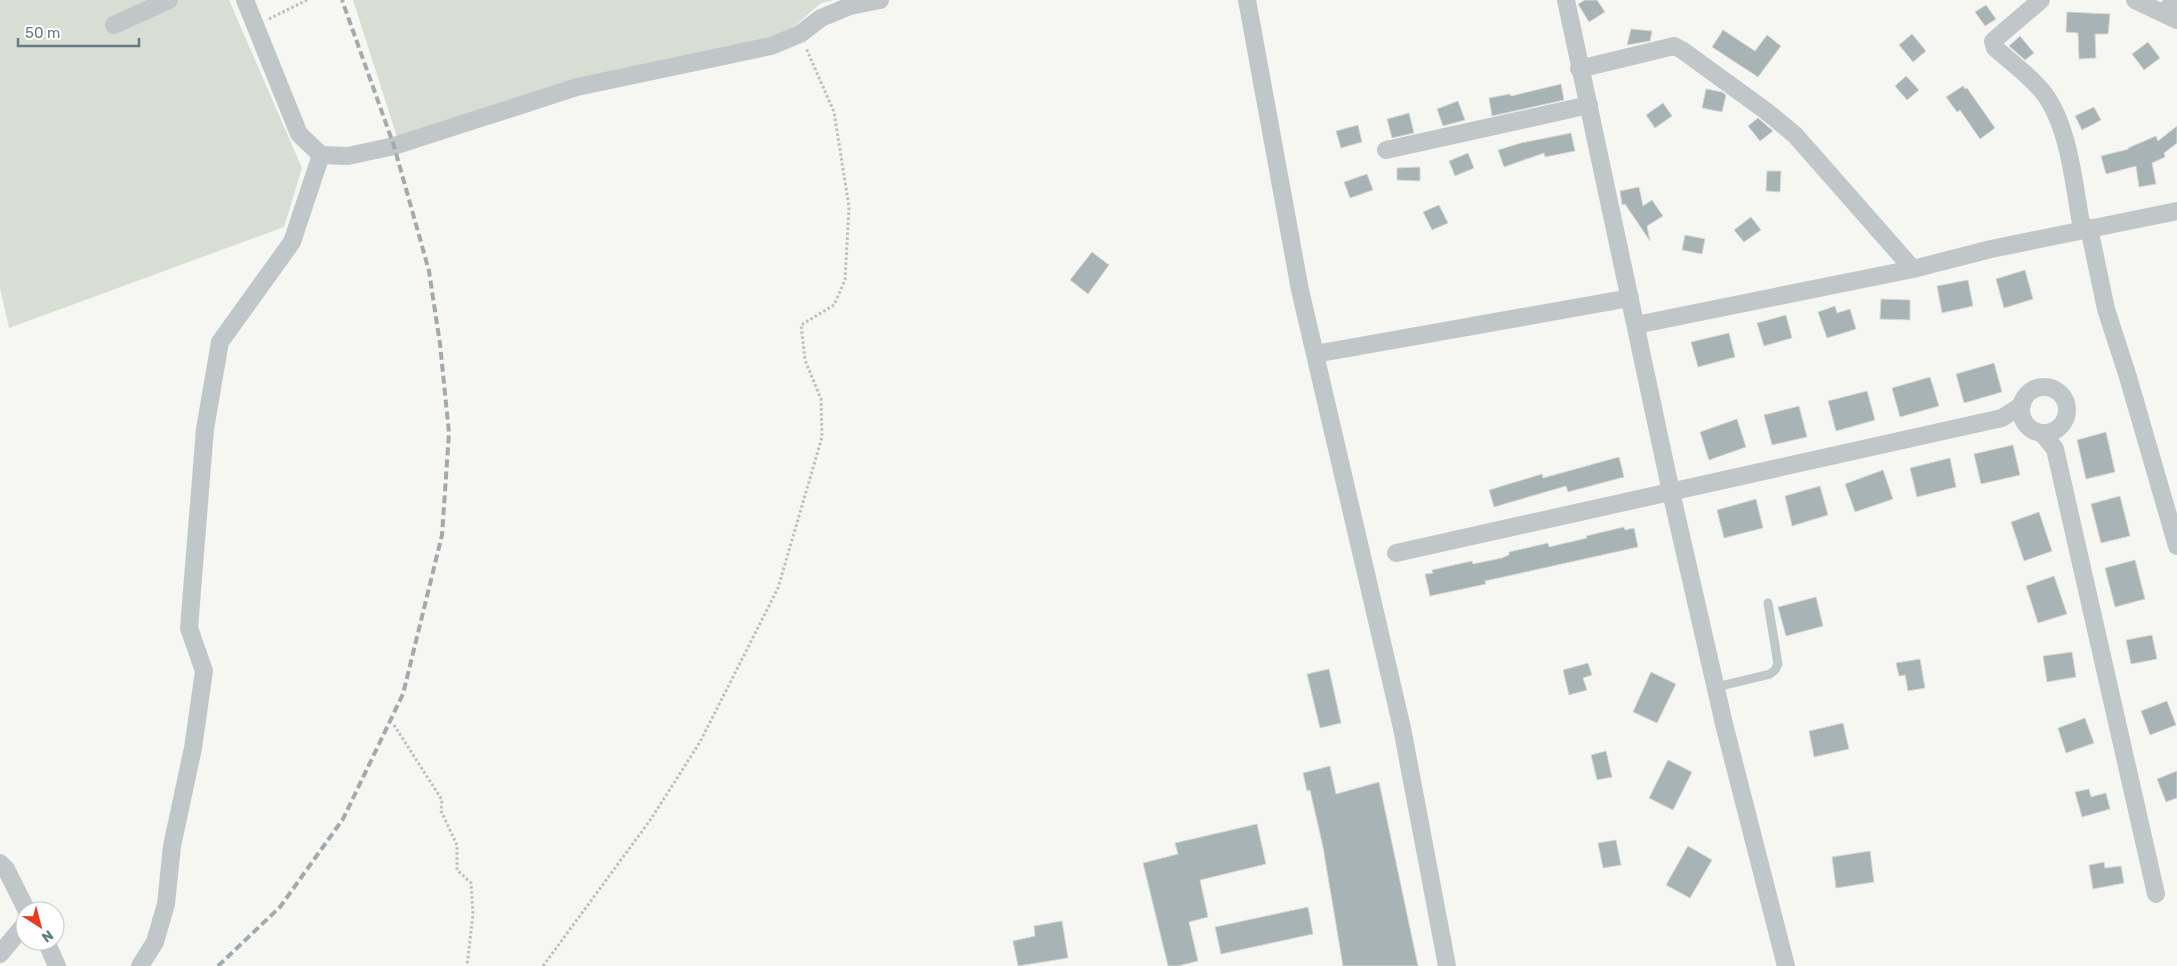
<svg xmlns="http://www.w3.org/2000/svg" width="2177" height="966" font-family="Rubik,sans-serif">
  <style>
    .green { fill: #d8ded4 }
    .building { fill: #a8b3b6; stroke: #d8d8d5 }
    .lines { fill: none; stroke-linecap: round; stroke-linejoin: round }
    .path { stroke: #bbbfc1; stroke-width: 3; stroke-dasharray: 2.5 2.5; stroke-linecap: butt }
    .lane { stroke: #c1c7c9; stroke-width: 9 }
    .street { stroke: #c1c7c9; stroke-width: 18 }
    .rail { stroke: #a2aaaf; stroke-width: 4; stroke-dasharray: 8 4; stroke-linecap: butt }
  </style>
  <rect width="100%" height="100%" fill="#f6f6f3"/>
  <!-- green -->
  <g class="green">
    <polygon points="0,0 229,0 302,168 284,227 9,328 0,288"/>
    <polygon points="353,0 834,0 821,3 782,37 397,137"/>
  </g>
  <!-- building -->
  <g class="building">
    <polygon points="1585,0 1597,0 1605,12 1589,22 1578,4"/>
    <polygon points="1986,5 1996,19 1985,26 1975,12"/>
    <polygon points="2067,12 2110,14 2108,34 2095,34 2096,58 2079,59 2078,33 2066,32"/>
    <polygon points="1631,29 1652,31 1650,41 1627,45"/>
    <polygon points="1723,30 1755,51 1767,35 1781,46 1758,77 1712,47"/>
    <polygon points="1912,34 1926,51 1913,62 1899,45"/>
    <polygon points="2020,36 2034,53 2025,60 2009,46"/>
    <polygon points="2148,42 2160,58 2144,70 2132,54"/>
    <polygon points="1906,76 1919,90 1907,100 1895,86"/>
    <polygon points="1561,84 1564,100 1492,116 1489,98 1510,94 1511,96"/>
    <polygon points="1963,86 1965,89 1967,88 1995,128 1980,139 1960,110 1957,112 1946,97"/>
    <polygon points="1706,89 1722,92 1726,95 1722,112 1702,108"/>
    <polygon points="1458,101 1465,120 1443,126 1437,109"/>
    <polygon points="1663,103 1672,116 1655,128 1646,115"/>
    <polygon points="2094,107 2101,120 2082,130 2075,116"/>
    <polygon points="1409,113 1414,133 1392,138 1387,119"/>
    <polygon points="1758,118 1773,131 1760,141 1748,126"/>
    <polygon points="1358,125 1362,142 1341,148 1336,131"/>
    <polygon points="2177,126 2177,143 2164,153 2165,157 2152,163 2156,184 2139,187 2136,166 2106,174 2101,156 2129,149 2128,148 2156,136 2158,141"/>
    <polygon points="1571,133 1575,151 1545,157 1544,153 1504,167 1498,150 1521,143"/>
    <polygon points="1468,153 1474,168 1455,176 1449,161"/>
    <polygon points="1420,167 1420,181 1397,180 1397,168"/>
    <polygon points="1767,171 1781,171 1780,192 1766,191"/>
    <polygon points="1367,174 1373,190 1350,198 1344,182"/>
    <polygon points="1639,187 1643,206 1652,200 1663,216 1647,226 1650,241 1625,204 1622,205 1620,191"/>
    <polygon points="1439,205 1448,223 1432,230 1423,212"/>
    <polygon points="1751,217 1761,230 1744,242 1734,230"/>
    <polygon points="1685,235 1705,239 1702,254 1682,250"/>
    <polygon points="1092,252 1109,265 1088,294 1070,280"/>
    <polygon points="2025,270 2033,299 2004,308 1996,279"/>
    <polygon points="1968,280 1973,306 1942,313 1937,286"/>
    <polygon points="1881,299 1910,300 1910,320 1880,319"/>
    <polygon points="1835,306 1837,313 1850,309 1856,329 1827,338 1818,312"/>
    <polygon points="1786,315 1792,338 1764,346 1757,323"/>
    <polygon points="1729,333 1735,357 1698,367 1691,342"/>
    <polygon points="1994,363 2002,392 1964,403 1956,374"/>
    <polygon points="1930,377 1939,406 1900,417 1892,388"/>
    <polygon points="1867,391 1875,420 1836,431 1828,401"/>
    <polygon points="1799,406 1807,437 1772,445 1764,415"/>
    <polygon points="1737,419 1746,447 1709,460 1700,432"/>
    <polygon points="2106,432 2115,472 2086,479 2077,440"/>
    <polygon points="2013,445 2020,475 1981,484 1974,454"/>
    <polygon points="1619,457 1624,477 1568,492 1566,486 1494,507 1489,490 1542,474 1543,478"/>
    <polygon points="1950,458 1956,487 1917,497 1910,468"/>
    <polygon points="1883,470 1893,499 1855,512 1845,484"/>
    <polygon points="1820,486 1828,515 1792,526 1785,496"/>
    <polygon points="2120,496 2130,536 2101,543 2091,504"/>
    <polygon points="1756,499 1763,528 1724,538 1717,510"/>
    <polygon points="2039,512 2052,551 2024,561 2011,522"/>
    <polygon points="1624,527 1625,530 1634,528 1638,547 1485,581 1486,584 1430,596 1425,574 1433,573 1432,570 1472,561 1473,564 1502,558 1509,555 1509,552 1548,543 1549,547 1587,538 1586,536"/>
    <polygon points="2135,560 2145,599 2115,607 2105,568"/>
    <polygon points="2054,576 2067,614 2038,623 2026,586"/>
    <polygon points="1816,597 1823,626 1786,636 1778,607"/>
    <polygon points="2152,635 2157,659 2131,664 2126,640"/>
    <polygon points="2072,652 2076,677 2047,682 2043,656"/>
    <polygon points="1920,659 1925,688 1908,691 1905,675 1899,676 1896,663"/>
    <polygon points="1588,663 1592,675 1583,678 1587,690 1569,695 1563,670"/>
    <polygon points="1329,669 1341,723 1320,728 1307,674"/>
    <polygon points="1651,672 1676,684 1657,723 1633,712"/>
    <polygon points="2167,701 2176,725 2150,735 2141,711"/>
    <polygon points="2085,718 2094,743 2066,753 2058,728"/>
    <polygon points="1843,723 1849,749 1814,757 1809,731"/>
    <polygon points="1606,751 1612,777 1597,780 1591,755"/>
    <polygon points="1668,760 1692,772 1673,810 1649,798"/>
    <polygon points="1330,766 1336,794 1379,782 1418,966 1343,966 1323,847 1310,790 1307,791 1303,773"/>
    <polygon points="2177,771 2177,798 2166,802 2157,779"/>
    <polygon points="2089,789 2091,797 2106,793 2110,809 2082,817 2075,792"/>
    <polygon points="1257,824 1266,864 1200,880 1208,917 1189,922 1198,961 1178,966 1168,966 1143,863 1178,854 1175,843"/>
    <polygon points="1616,840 1621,865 1603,868 1598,843"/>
    <polygon points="1688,846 1712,860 1690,898 1666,885"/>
    <polygon points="1870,851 1874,882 1836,888 1832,857"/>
    <polygon points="2104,862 2105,868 2121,866 2124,883 2093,889 2089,865"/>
    <polygon points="1308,907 1313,934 1221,954 1215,927"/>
    <polygon points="1062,921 1068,958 1018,966 1013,941 1035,936 1034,926"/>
  </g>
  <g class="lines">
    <!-- path -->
    <g class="path">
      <polyline points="269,19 307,0"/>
      <polyline points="394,725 442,800 441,811 457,845 457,870 471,883 473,914 467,966"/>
      <polyline points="543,966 651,819 700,742 778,588 822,437 821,399 805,360 801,325 834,305 845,280 849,207 834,112 806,48"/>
    </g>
    <!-- lane -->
    <polyline class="lane" points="1716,687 1770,674 1775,670 1778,664 1768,603"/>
    <!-- street -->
    <g class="street">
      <polyline points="245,0 299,134 321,155 348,156 394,146 577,87 771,46 800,34 821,18 850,6 880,0"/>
      <polyline points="1247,0 1300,290 1402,728 1447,966"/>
      <polyline points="1566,0 1671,492 1724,724 1786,966"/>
      <path d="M2041,0L1993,41L1995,48C2011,62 2029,75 2043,92C2070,127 2074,187 2082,229"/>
      <polyline points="2135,0 2177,20"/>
      <polyline points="2163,13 2176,0"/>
      <polyline points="114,25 169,0"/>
      <polyline points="1579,69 1674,46 1682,50 1766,111 1795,135 1913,269"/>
      <polyline points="1386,150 1589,105"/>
      <polyline points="2089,228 2106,309 2128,377 2177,546"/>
      <polyline points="1636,325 1913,269 1991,249 2177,211"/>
      <polyline points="1315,354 1630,298"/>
      <circle cx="2044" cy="410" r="23"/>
      <polyline points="2042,433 2055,449 2156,894"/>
      <polyline points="1396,553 2002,418 2022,405"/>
      <polyline points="0,863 6,869 27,911"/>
      <polyline points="46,941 57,966"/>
      <polyline points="0,954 25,924"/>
      <polyline points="140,966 155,942 166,904 172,846 193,748 204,671 189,628 205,429 220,342 292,242 321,155"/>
    </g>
    <!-- rail -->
    <polyline class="rail" points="218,966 280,907 343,819 403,694 442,535 449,433 440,344 429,271 394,146 342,0"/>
  </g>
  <!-- north arrow -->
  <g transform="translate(40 926) rotate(144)"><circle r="24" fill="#ffffff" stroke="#c1cace"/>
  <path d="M0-4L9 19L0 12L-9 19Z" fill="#ea3a20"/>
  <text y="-8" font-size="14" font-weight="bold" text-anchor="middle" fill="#647a85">N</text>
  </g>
  <!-- scale -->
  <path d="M18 38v8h121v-8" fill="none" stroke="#647a85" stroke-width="2.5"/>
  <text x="25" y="38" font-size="15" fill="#647a85" stroke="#ffffff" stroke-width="4" paint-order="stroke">50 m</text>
</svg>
